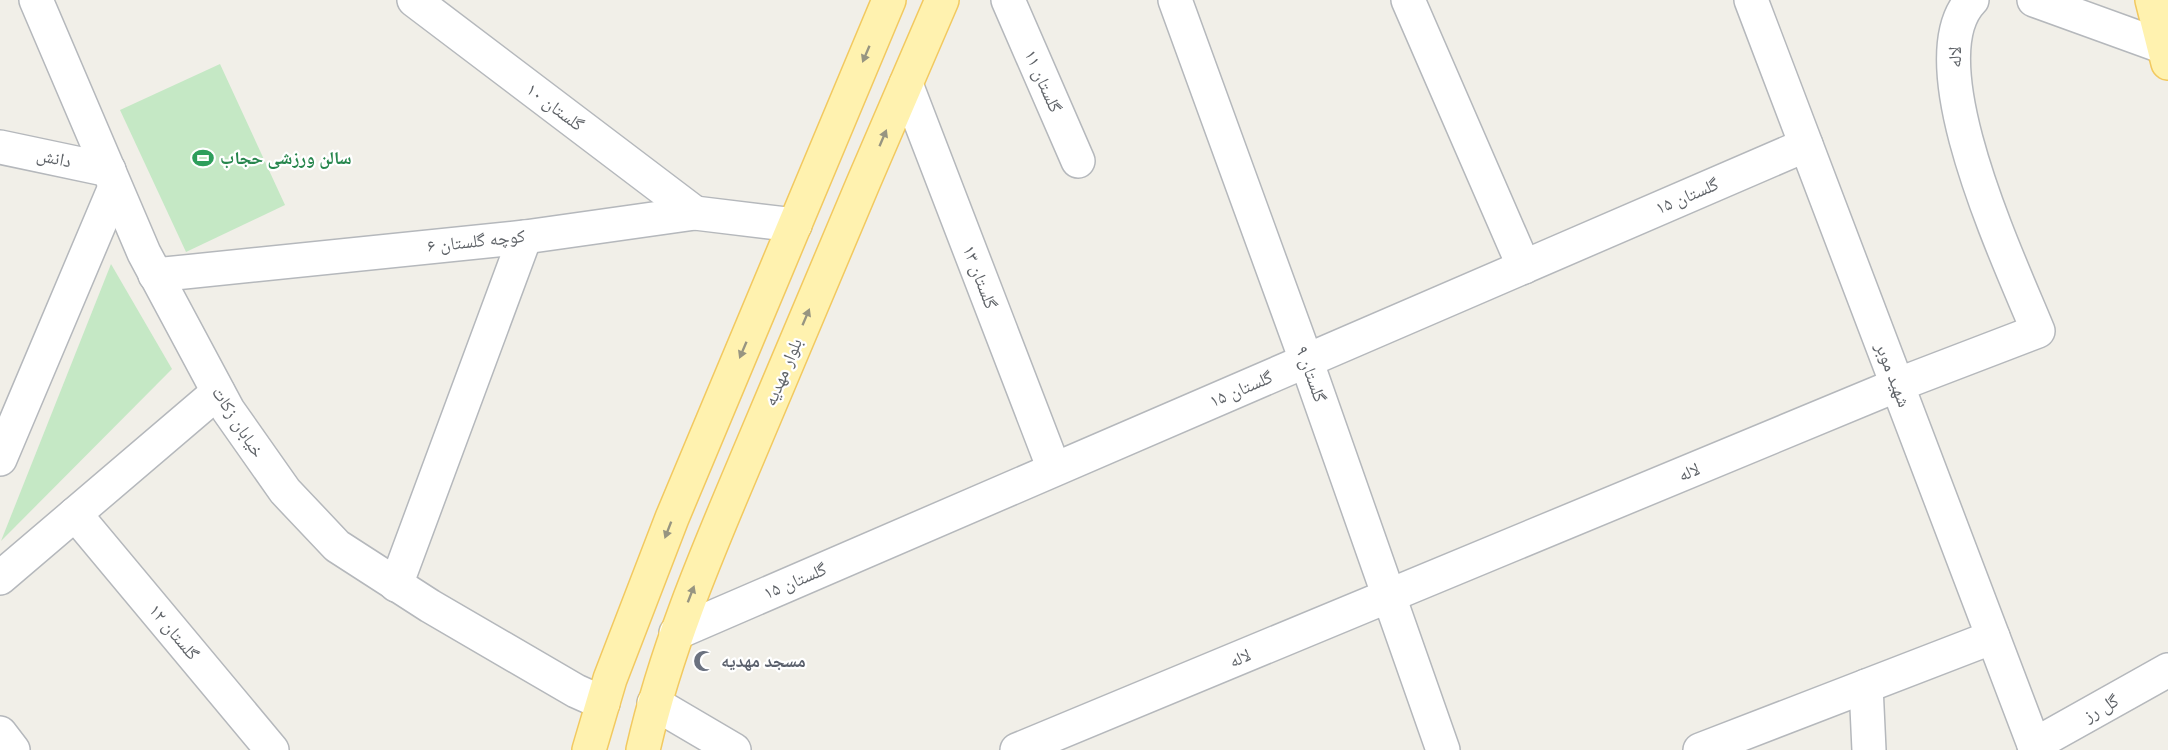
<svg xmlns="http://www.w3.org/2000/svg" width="2168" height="750" font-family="'DM Sans','Noto Naskh Arabic',sans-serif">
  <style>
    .green { fill: #c5e8c5 }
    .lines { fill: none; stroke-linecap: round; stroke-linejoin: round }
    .minor-casing { stroke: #b5b8bc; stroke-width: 36 }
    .major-casing { stroke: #f2c960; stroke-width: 36 }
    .minor { stroke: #fff; stroke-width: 33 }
    .major { stroke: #fff2af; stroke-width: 33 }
    .oneway { fill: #979581 }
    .labels { text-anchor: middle; stroke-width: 4.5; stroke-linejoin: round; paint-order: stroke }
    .street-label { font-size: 18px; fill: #5f6368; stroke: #fff }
    .leisure-label { font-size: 18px; font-weight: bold; fill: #27864d; stroke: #fff; text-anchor: start }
    .worship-label { font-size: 18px; font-weight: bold; fill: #5b616d; stroke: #fff; text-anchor: start }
  </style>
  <rect width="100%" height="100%" fill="#f1efe8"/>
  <!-- green -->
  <g class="green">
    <polygon points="220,64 285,205 186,252 120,110"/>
    <polygon points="111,264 172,369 1,541"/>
  </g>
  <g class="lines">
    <defs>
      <g id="minor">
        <polyline points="36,0 144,253 228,410 285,491 337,546 430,606 576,691 603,703"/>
        <polyline points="414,0 695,213"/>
        <polyline points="1008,0 1078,161"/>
        <polyline points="1175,0 1306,360 1443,750"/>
        <polyline points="1408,0 1524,267"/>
        <polyline points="1751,0 2036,750"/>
        <polyline points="2034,0 2164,47"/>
        <polyline points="906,84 1054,469"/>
        <polyline points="0,147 109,170"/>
        <polyline points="155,275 525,237 695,213 795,225"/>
        <polyline points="0,459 115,187"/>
        <polyline points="75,514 272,750"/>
        <polyline points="0,578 218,392"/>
        <polyline points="396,585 525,237"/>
        <polyline points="676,633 1806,145"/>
        <polyline points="1866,686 1869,750"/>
        <polyline points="654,703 734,750"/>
        <polyline points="0,733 13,750"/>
        <polyline points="2034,745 2168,670"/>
        <path d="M1017,750L1897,385L2038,331C2011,264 1913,60 1972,0"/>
        <polyline points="1700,750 1993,637"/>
      </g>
      <g id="major">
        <polyline points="2152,0 2168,63"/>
        <polyline points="589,750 610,679 672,518 889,0"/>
        <path d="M643,750C668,639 715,535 759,430C819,286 880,143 942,0"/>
      </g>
    </defs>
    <!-- minor casing -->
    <use href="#minor" class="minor-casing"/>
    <!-- major casing -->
    <use href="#major" class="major-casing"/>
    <!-- minor -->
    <use href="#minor" class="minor"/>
    <!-- major -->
    <use href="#major" class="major"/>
  </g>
  <!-- one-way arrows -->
  <defs><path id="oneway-solid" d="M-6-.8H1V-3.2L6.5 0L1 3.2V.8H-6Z" transform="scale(1.5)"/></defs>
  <g class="oneway">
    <use href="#oneway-solid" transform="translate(866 54) rotate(113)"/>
    <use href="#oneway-solid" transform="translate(883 138) rotate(-67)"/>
    <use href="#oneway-solid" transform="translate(806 317) rotate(-67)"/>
    <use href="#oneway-solid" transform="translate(743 350) rotate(113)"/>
    <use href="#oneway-solid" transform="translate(668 530) rotate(111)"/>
    <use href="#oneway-solid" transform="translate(691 594) rotate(-69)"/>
  </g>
  <!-- icons -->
  <defs>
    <symbol id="stadium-bare" viewBox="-9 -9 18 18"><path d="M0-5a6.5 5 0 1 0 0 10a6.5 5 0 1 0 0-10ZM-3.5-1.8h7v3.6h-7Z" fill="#2e9e5b" stroke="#fff" stroke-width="2.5" paint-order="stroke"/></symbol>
    <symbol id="mosque-bare" viewBox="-9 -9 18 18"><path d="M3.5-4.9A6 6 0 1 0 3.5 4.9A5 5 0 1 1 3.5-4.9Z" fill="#6b7280" stroke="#fff" stroke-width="2.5" paint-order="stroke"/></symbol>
  </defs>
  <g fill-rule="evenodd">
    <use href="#stadium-bare" x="188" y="143" width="30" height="30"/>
    <use href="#mosque-bare" x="689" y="646" width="30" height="30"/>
  </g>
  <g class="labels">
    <!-- street labels -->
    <g class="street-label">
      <text transform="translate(1955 57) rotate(-90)" y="6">لاله</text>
      <text transform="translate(1043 81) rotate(66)" y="6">گلستان ۱۱</text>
      <text transform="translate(555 107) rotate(37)" y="6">گلستان ۱۰</text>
      <text transform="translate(54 158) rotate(12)" y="6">دانش</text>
      <text transform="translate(1687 196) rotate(-23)" y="6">گلستان ۱۵</text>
      <text transform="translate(476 241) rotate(-6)" y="6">کوچه گلستان ۶</text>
      <text transform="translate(980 277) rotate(69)" y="6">گلستان ۱۳</text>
      <text transform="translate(783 372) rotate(-67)" y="6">بلوار مهدیه</text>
      <text transform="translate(1311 374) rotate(70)" y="6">گلستان ۹</text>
      <text transform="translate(1893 375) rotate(69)" y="6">شهید موبر</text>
      <text transform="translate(1241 389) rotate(-23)" y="6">گلستان ۱۵</text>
      <text transform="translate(238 422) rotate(57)" y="6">خیابان زکات</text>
      <text transform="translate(1689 472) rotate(-22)" y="6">لاله</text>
      <text transform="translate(795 581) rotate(-23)" y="6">گلستان ۱۵</text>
      <text transform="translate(174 632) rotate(50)" y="6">گلستان ۱۲</text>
      <text transform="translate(1240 658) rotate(-23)" y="6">لاله</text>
      <text transform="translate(2101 708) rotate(-29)" y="6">گل رز</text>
    </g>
    <!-- leisure labels -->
    <g class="leisure-label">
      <text x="220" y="164">سالن ورزشی حجاب</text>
    </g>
    <!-- worship labels -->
    <g class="worship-label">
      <text x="721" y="667">مسجد مهدیه</text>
    </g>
  </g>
</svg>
